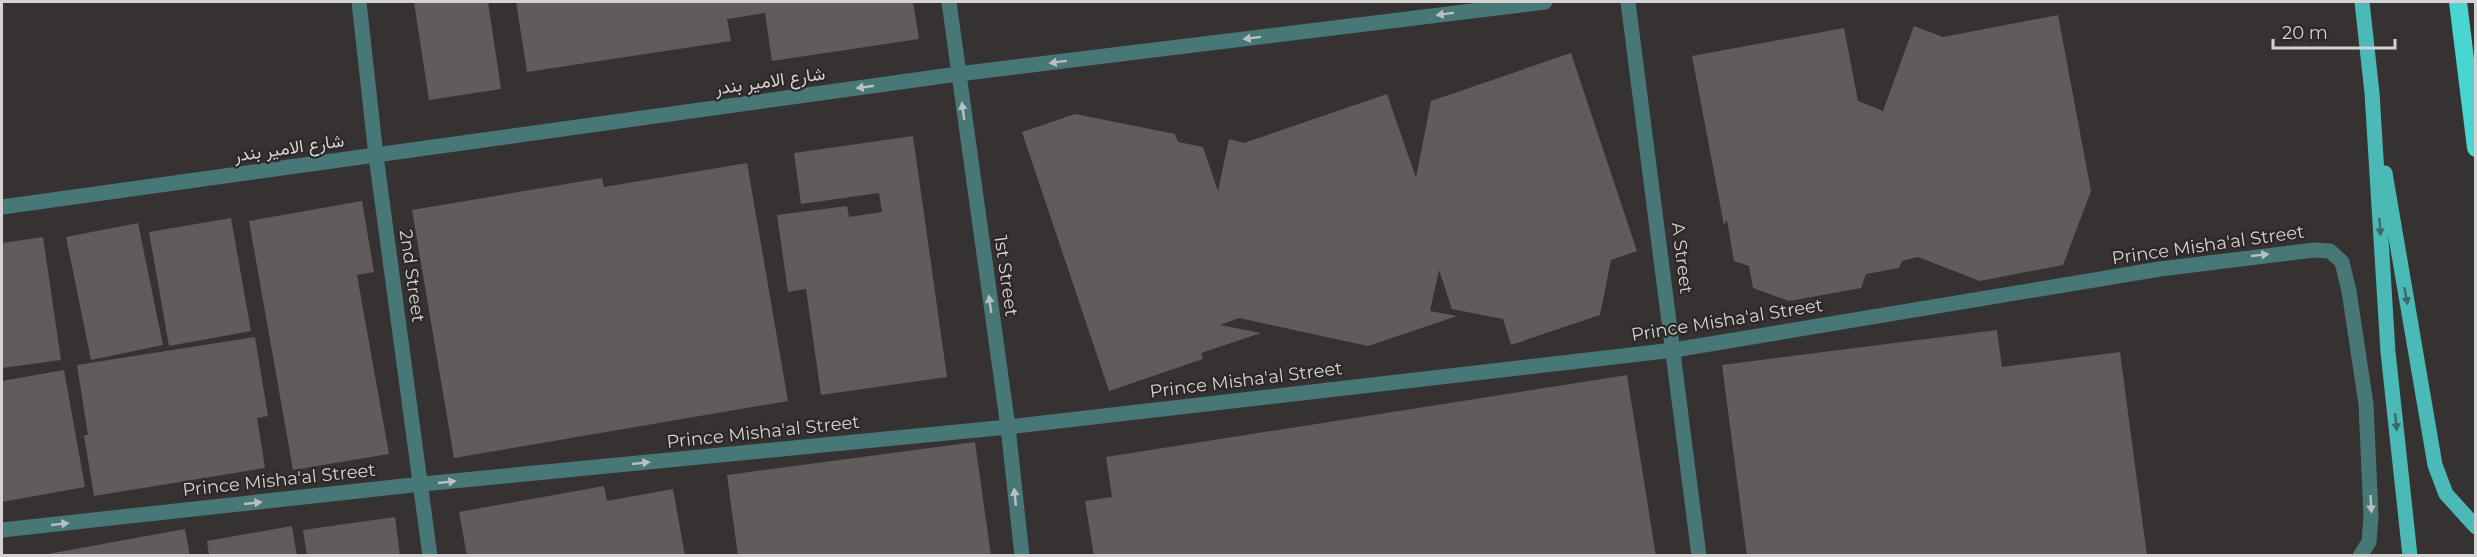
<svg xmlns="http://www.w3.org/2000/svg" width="2477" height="557" font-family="Montserrat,Vazirmatn,sans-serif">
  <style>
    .building { fill: #615b5c }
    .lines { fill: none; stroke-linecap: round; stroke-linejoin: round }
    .minor { stroke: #477776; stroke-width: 15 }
    .major { stroke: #4bbab7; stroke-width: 15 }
    .highway { stroke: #49d5d1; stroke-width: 18 }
    .oneway { fill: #b9c0c0 }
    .oneway2 { fill: #3a6a68 }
    .labels { text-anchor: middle; stroke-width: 4.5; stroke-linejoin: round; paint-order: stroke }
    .street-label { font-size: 18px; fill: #d5d2d3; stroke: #2d2828 }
  </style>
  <rect width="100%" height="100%" fill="#373232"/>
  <!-- building -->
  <g class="building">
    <polygon points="414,2 488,2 501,89 429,100"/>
    <polygon points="516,2 913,2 919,39 772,61 765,13 727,19 731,41 527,72"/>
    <polygon points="2058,15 2091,191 2063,265 1980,281 1918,257 1902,261 1899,268 1866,274 1861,288 1789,301 1753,288 1749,266 1734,261 1727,220 1724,225 1692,56 1844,28 1858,101 1883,111 1914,26 1943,37"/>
    <polygon points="1571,53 1637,251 1611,260 1600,315 1511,345 1503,319 1452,309 1439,270 1430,311 1457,316 1368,346 1239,318 1220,325 1261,333 1201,353 1203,359 1109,391 1022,132 1075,114 1175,134 1178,142 1203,147 1218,191 1229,139 1244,143 1387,94 1416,178 1431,101"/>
    <polygon points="913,136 947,377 821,395 806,289 788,292 777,215 847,206 849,217 882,212 879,193 801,204 794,153"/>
    <polygon points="747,163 788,401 454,458 412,210 602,178 604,187"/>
    <polygon points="362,201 374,272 357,275 389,454 293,470 249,221"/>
    <polygon points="231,218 251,331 169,346 149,232"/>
    <polygon points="138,223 163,345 91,360 66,237"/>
    <polygon points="43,237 61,360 2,368 2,243"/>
    <polygon points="1997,330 2002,367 2120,352 2147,556 1747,556 1722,365"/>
    <polygon points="255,337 268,416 257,418 265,468 94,496 84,435 88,435 77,365"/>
    <polygon points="64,370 85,487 2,502 2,381"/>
    <polygon points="1627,375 1656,556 1094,556 1085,501 1112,497 1106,457"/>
    <polygon points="975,442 991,556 738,556 727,475"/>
    <polygon points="604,486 607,501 673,489 685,556 467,556 459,512"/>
    <polygon points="395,517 400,556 307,556 303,530"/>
    <polygon points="292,526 297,556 209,556 207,541"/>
    <polygon points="185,529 190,556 49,556 48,554"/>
  </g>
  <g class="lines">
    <!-- minor -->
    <g class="minor">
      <polyline points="359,2 376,156 430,556"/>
      <polyline points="949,2 1008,427 1022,556"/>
      <polyline points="1628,2 1699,556"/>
      <polyline points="2,207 958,74 1545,2"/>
      <polyline points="2,530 422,484 1008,427 1674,350 2160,269 2314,250 2330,251 2342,262 2349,291 2366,404 2371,516 2369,542 2360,556"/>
    </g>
    <!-- major -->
    <g class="major">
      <polyline points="2362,2 2372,93 2388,352 2410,556"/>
      <polyline points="2385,173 2435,465 2446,494 2476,527"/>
    </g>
    <!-- highway -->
    <polyline class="highway" points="2458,2 2476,148"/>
  </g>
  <!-- one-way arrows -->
  <defs><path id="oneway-solid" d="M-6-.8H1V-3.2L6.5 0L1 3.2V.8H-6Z" transform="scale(1.5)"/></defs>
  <g class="oneway">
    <use href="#oneway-solid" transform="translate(1445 14) rotate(173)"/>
    <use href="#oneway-solid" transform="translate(1252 38) rotate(173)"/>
    <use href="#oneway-solid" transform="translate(1058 62) rotate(173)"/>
    <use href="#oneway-solid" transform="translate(865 87) rotate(172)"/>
    <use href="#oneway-solid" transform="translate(963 111) rotate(-98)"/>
    <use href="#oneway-solid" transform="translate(2260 255) rotate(-6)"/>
    <use href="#oneway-solid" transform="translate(990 304) rotate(-98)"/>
    <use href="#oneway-solid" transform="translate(641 463) rotate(-6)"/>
    <use href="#oneway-solid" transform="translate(447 482) rotate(-6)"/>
    <use href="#oneway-solid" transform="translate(1015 497) rotate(-96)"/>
    <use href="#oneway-solid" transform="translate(253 503) rotate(-6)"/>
    <use href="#oneway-solid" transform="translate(2371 504) rotate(87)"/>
    <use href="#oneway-solid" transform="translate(60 524) rotate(-6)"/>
  </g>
  <g class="oneway2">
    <use href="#oneway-solid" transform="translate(2380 227) rotate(86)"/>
    <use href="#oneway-solid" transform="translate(2406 296) rotate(80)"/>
    <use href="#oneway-solid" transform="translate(2396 422) rotate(84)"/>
  </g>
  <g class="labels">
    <!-- street labels -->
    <g class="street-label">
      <text transform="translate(770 81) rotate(-8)" y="6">شارع الامير بندر</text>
      <text transform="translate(289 148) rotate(-8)" y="6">شارع الامير بندر</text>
      <text transform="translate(2208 245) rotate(-8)" y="6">Prince Misha'al Street</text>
      <text transform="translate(1682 258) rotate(83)" y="6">A Street</text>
      <text transform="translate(412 276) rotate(82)" y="6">2nd Street</text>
      <text transform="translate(1006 276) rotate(82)" y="6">1st Street</text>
      <text transform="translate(1727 320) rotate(-9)" y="6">Prince Misha'al Street</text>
      <text transform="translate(1246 380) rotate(-7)" y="6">Prince Misha'al Street</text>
      <text transform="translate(763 432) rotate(-6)" y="6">Prince Misha'al Street</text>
      <text transform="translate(279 480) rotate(-6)" y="6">Prince Misha'al Street</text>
    </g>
  </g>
  <!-- border -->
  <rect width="2477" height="557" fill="none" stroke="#d5d2d3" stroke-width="6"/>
  <!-- scale -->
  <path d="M2273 39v9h122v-9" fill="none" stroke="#d5d2d3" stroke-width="3"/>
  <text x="2282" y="39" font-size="18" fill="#d5d2d3" stroke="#2d2828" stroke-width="4.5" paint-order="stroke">20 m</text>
</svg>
